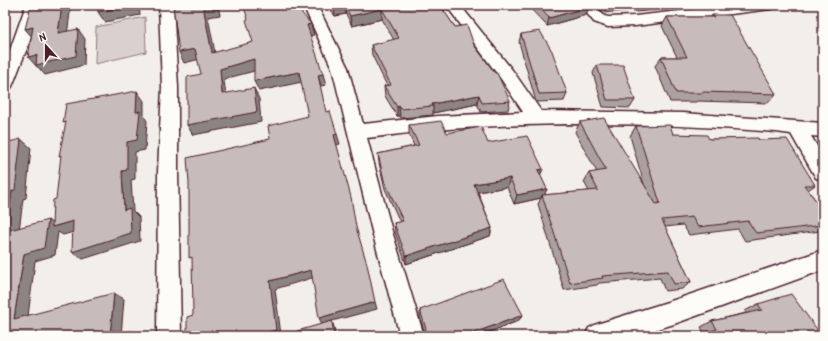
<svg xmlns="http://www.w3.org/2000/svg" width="828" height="341" font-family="'Patrick Hand',sans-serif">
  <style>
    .green { fill: #d9d0cf; stroke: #92787d }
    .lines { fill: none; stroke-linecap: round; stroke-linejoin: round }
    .minor-casing { stroke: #4a1f2b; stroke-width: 3 }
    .minor { fill: #fdfcf7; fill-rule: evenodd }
    .wall { fill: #aca1a1; stroke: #4a1f2b }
    .shaded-wall { fill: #8c8383; stroke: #4a1f2b }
    .building { fill: #c8bbbb; stroke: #4a1f2b }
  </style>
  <rect width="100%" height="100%" fill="#f2efeb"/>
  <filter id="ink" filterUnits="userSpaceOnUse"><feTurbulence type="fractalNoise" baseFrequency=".025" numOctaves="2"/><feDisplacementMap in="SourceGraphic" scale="8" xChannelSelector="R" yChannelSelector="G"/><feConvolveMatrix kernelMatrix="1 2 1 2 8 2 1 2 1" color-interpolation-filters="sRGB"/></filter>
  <g filter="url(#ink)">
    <!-- green -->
    <polygon class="green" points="145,17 146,52 95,64 96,27"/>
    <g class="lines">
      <defs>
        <g id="minor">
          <polygon points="26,5 40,5 29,43 13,84 11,88 5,90 5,64"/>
          <polygon points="159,5 173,5 178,87 178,171 181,336 157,336 158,171 162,87"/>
          <path d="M303,5H317L348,68L363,124L438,116L523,112L501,79L446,5H460L513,71L541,111L683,113L823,123V137L811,136L823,156V180L816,178L791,134L776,132C667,123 558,121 449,129C421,131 394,135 367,138L392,231L424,336H400L372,231L332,68Z"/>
          <polygon points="580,5 595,5 604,16 609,17 635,16 733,5 777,5 775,8 770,9 635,26 608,27 594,22"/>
          <polygon points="823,250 823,270 674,324 635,336 585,336 589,328 597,324 674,300"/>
        </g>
      </defs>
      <!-- minor casing -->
      <use href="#minor" class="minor-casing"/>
      <!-- minor -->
      <use href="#minor" class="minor"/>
    </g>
    <!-- wall -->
    <g class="wall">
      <polygon points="327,5 445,5 445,10 444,11 455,27 474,45 510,101 508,110 481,112 477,104 433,113 433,115 401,118 400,116 397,116 385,96 384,86 387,86 372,55 371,45 394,40 382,19 352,26 346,14 335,16"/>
      <polygon points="527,5 587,5 586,15 547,26"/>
      <polygon points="596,5 658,5 656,10 636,12 634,10 604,13"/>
      <polygon points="712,15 776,94 768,103 697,101 696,102 670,102 655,66 661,57 677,57 662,26 667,17 711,17"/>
      <polygon points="521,34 567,93 564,101 536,102 519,42"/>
      <polygon points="597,65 635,100 630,108 603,107 593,73"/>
      <polygon points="580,122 644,184 630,136 636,126 673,134 709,139 759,140 815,185 808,190 823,210 823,229 820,231 745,241 738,229 689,235 683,225 665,227 691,282 682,289 665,291 660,278 599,283 597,285 564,290 538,204 541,198 514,204 507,187 478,192 492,228 490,236 406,264 395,232 394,223 400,222 385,189 379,163 378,154 414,146 409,134 409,125 488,143 543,169 540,176 547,189 544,195 589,191 584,182 589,173 597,172 575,132"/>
      <polygon points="758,304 822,336 704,333 701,327 712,321 746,313 745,311"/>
      <polygon points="420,310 523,315 518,321 479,336 425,336 425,334 420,317"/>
    </g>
    <!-- shaded-wall -->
    <g class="shaded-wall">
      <polygon points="5,5 9,5 5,26"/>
      <polygon points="62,5 73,5 71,5 66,43 58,33"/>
      <polygon points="132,5 139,5 140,15 105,22 98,12"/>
      <polygon points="209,5 218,5 220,15 208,17 217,63 212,53 203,6"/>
      <polygon points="340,5 345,5 346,14 335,16 334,6"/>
      <polygon points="438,5 445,5 445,10 438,12"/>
      <polygon points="589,7 586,15 547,26 549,18"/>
      <polygon points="382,9 382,19 352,26 350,16"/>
      <polygon points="311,24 314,35 309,36 307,25"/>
      <polygon points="33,27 33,38 25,29"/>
      <polygon points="78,29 85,39 84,65 45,75 38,67 37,67 28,57"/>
      <polygon points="195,49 200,59 184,63 179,52"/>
      <polygon points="254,59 258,70 224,79 227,105 222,94 220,69"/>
      <polygon points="299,72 302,82 259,91 254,81"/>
      <polygon points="323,74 326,85 321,86 318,75"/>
      <polygon points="254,88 259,99 261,122 193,135 187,125"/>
      <polygon points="137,91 144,101 144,116 147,121 145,150 135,152 135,179 131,180 133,211 139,217 140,241 83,259 72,252 124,210 122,171 127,142 136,112"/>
      <polygon points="479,95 477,104 433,113 433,106 432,104"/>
      <polygon points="399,106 400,116 397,116 397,107"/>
      <polygon points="337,134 340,144 336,145 334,135"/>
      <polygon points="21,139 31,148 26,198 23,199 18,239 6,231 12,191"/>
      <polygon points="543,169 539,178 538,170"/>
      <polygon points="510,178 507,187 472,193 474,184"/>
      <polygon points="547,189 543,198 542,195 541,198 514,204 517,195"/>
      <polygon points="48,220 56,226 73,221 84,229 63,235 58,232 55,255 35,261 27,324 14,319 24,254"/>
      <polygon points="492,228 490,236 406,264 406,256"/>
      <polygon points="311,270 315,277 275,289 281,335 279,336 254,336 270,281"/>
      <polygon points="114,293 124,299 121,336 110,336"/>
      <polygon points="375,302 377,309 332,321 334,327 336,336 334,336 322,324 319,318"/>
      <polygon points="523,315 518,321 479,336 465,336"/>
      <polygon points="132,331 141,336 132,336"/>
    </g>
    <!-- building -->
    <g class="building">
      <polygon points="31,5 62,5 58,33 78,29 76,56 36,65 37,55 28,57 33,27 25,29"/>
      <polygon points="98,5 132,5 98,12"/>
      <polygon points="173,5 209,5 203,6 212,53 253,42 246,20 248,19 243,5 295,5 311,24 307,25 323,74 318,75 326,112 330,111 337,134 334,135 351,197 356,227 367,264 375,302 319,318 311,270 270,281 276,330 254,336 187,336 187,317 193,315 192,257 189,258 189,183 187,158 270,139 268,126 308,116 299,72 254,81 254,59 220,69 222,94 254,88 257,112 187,125 187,77 201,74 195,49 179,52"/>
      <polygon points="345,5 440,5 455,27 467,25 474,45 495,73 497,73 510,101 482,103 479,95 432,104 433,106 401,109 399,106 397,107 384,86 391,85 371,45 399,38 382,9 350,16"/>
      <polygon points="537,5 587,5 589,7 549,18"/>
      <polygon points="712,15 730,15 776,94 702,92 703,93 676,93 661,57 687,57 667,17 714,17"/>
      <polygon points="540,31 552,51 567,93 539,94 521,34"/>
      <polygon points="597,65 623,65 635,100 607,100"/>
      <polygon points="137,91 136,112 140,111 137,140 127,142 127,170 122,171 124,210 130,208 131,233 72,252 73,221 52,227 53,200 56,199 61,155 59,156 66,122 63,123 66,104"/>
      <polygon points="604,118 656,204 660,203 636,126 670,125 673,134 707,135 709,139 758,138 759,140 787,139 815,185 804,185 823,210 823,225 756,233 748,221 698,227 692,217 662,220 691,282 674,284 668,271 602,276 603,278 570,283 542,195 598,190 589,173 606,170 580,122"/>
      <polygon points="441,121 447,133 481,127 488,143 527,136 543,169 538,170 547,189 517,195 510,178 474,184 492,228 406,256 394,223 403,221 384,180 378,154 419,145 409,125"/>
      <polygon points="21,139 15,190 12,191 6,231 48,220 44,248 24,254 14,319 114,293 110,336 5,336 5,143"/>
      <polygon points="504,279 523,315 465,336 427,336 425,331 426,329 420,310"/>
      <polygon points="791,294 822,336 695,336 717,329 712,321 762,310 758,304"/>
      <polygon points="332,321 334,336 297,336 297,331"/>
      <polygon points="132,331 132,336 112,336"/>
    </g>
  </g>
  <!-- margin -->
  <rect width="828" height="341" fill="none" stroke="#fdfcf7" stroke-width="20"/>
  <rect x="10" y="10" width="808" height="321" fill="none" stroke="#4a1f2b" stroke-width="1.5" filter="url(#ink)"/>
  <!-- north arrow -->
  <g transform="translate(46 46) rotate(339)" stroke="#fdfcf7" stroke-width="3" paint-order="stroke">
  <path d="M0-3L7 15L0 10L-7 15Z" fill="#4a1f2b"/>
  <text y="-6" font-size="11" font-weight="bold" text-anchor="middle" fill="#4a1f2b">N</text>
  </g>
</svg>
